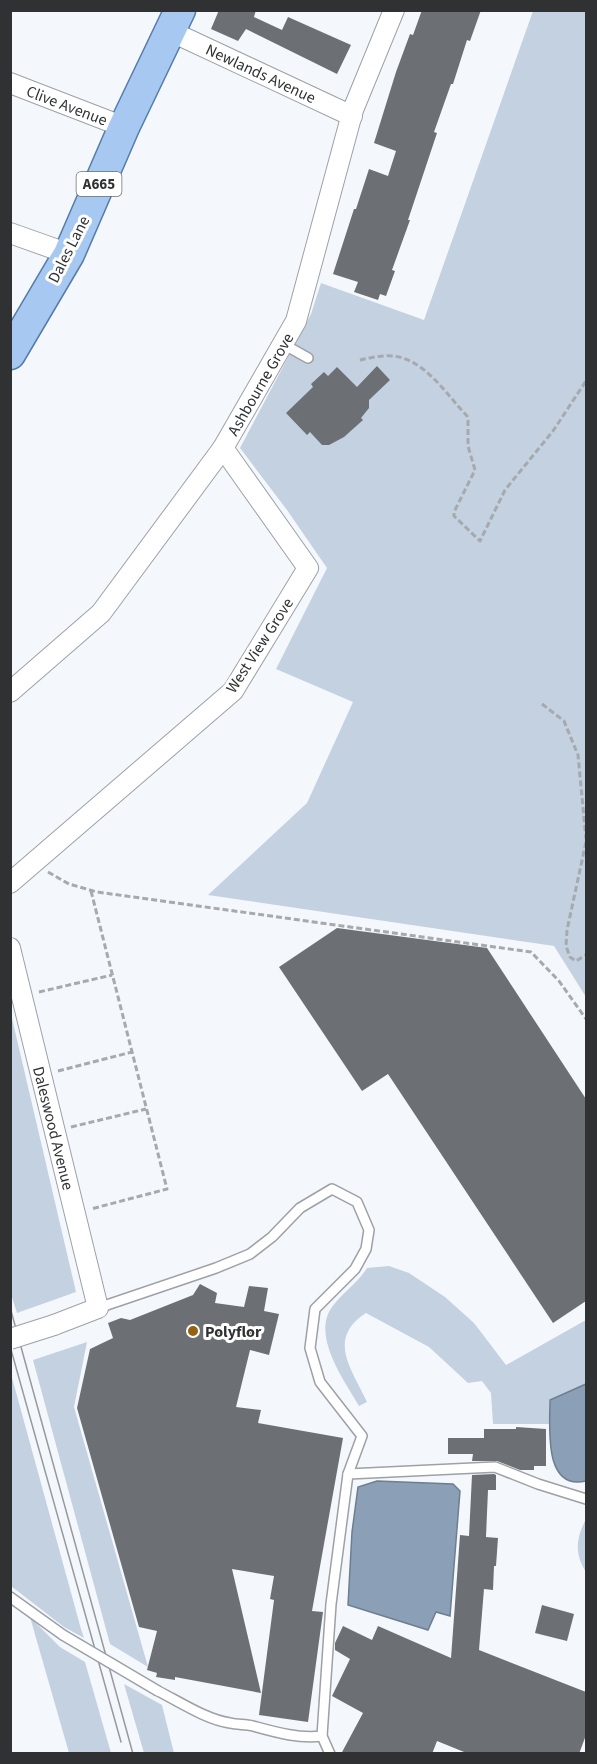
<svg xmlns="http://www.w3.org/2000/svg" width="597" height="1764" font-family="'Source Sans 3',sans-serif">
  <style>
    .green { fill: #c4d1e1 }
    .water { fill: #8b9fb6; stroke: #6f7e8f; stroke-width: 1.5 }
    .building { fill: #6c7074 }
    .lines { fill: none; stroke-linecap: round; stroke-linejoin: round }
    .lane-casing { stroke: #9da1a6; stroke-width: 12 }
    .street-casing { stroke: #9da1a6; stroke-width: 22 }
    .primary-casing { stroke: #557ca9; stroke-width: 33 }
    .path { stroke: #a6a9ad; stroke-width: 3; stroke-dasharray: 6 3; stroke-linecap: butt }
    .lane { stroke: #fff; stroke-width: 9 }
    .street { stroke: #fff; stroke-width: 20 }
    .primary { stroke: #a6c8f1; stroke-width: 30 }
    .tram { stroke: #979a9d; stroke-width: 1.5 }
    .lane-bridge-casing { stroke: #9da1a6; stroke-width: 12; stroke-linecap: butt }
    .street-bridge-casing { stroke: #9da1a6; stroke-width: 22; stroke-linecap: butt }
    .lane-bridge { stroke: #fff; stroke-width: 9 }
    .street-bridge { stroke: #fff; stroke-width: 20 }
    .poi-dot { fill: #936212; stroke: #fff; stroke-width: 2 }
    .labels { text-anchor: middle; stroke-width: 6; stroke-linejoin: round; paint-order: stroke }
    .shield { fill: #fff; stroke: #6d6f70; stroke-width: 1.5 }
    .shield-label { font-size: 15px; font-weight: bold; fill: #2f3133 }
    .street-label { font-size: 16px; fill: #2f3133; stroke: #fff }
    .poi-label { font-size: 16px; font-weight: bold; fill: #2f3133; stroke: #fff; text-anchor: start }
  </style>
  <rect width="100%" height="100%" fill="#f4f8fd"/>
  <!-- green -->
  <g class="green">
    <polygon points="533,11 586,11 586,997 554,946 208,895 307,803 353,702 276,669 327,568 287,510 240,448 311,314 321,283 424,320"/>
    <polygon points="11,1014 76,1292 17,1313 10,1291"/>
    <path d="M389,1266L409,1273L445,1297L474,1323L506,1365L586,1320V1384L549,1400L550,1424H493L491,1393L482,1381L468,1383L429,1347L366,1313C326,1339 352,1369 367,1402L359,1406C345,1381 311,1336 332,1307C342,1293 358,1283 367,1268Z"/>
    <polygon points="87,1342 74,1407 148,1667 110,1644 33,1360"/>
    <polygon points="11,1374 81,1629 84,1638 64,1627 11,1586"/>
    <path d="M586,1519V1572C574,1553 576,1538 586,1519Z"/>
    <polygon points="30,1617 60,1647 85,1662 111,1753 69,1753"/>
    <polygon points="124,1684 162,1705 174,1753 144,1753"/>
  </g>
  <!-- water -->
  <g class="water">
    <path d="M586,1384V1481C543,1491 550,1427 550,1400Z"/>
    <polygon points="377,1481 453,1484 460,1491 450,1616 436,1612 428,1630 348,1605 352,1532 358,1487"/>
  </g>
  <!-- building -->
  <g class="building">
    <polygon points="219,10 256,10 254,17 282,30 288,17 351,45 337,74 246,29 238,41 211,29"/>
    <polygon points="422,10 481,10 470,41 467,40 453,84 451,84 434,132 437,133 408,220 410,220 392,270 395,271 386,296 380,294 378,300 354,292 358,282 333,274 354,209 356,209 369,169 388,176 396,151 374,143 396,72 410,34 413,35"/>
    <polygon points="377,366 390,380 369,400 369,408 361,418 363,420 344,437 329,445 322,445 310,432 307,435 286,413 313,387 311,384 324,372 328,376 337,367 357,387"/>
    <polygon points="337,928 487,948 586,1099 586,1301 553,1323 388,1074 362,1091 279,967"/>
    <polygon points="200,1284 217,1293 215,1303 244,1307 249,1286 268,1288 264,1311 279,1314 269,1355 250,1350 236,1407 261,1410 258,1423 343,1438 312,1611 323,1612 308,1722 259,1715 274,1600 270,1599 274,1576 232,1569 261,1693 175,1677 175,1680 156,1677 157,1673 147,1670 157,1631 139,1627 77,1408 90,1349 113,1338 108,1323 121,1318 130,1320 193,1295"/>
    <polygon points="516,1427 546,1429 546,1466 534,1466 534,1470 520,1470 497,1461 472,1461 473,1454 448,1454 448,1438 484,1438 484,1429 516,1429"/>
    <polygon points="494,1474 496,1475 496,1490 488,1490 486,1537 498,1538 496,1566 494,1566 493,1590 484,1589 479,1650 586,1692 586,1735 579,1754 469,1754 437,1741 432,1754 341,1754 363,1713 332,1696 350,1659 335,1650 335,1643 343,1626 372,1640 378,1626 451,1658 460,1535 469,1536 472,1475"/>
    <polygon points="542,1605 574,1614 567,1641 535,1633"/>
  </g>
  <g class="lines">
    <defs>
      <g id="lane">
        <polyline points="283,344 308,358"/>
        <polyline points="98,1308 216,1268 250,1254 272,1237 300,1208 332,1189 357,1202 369,1230 366,1249 355,1269 315,1309 310,1348 320,1382 362,1436 348,1474 331,1604 322,1736 330,1754"/>
        <polyline points="348,1474 495,1467 538,1484 586,1499"/>
        <polyline points="10,1597 63,1635"/>
        <path d="M158,1691C180,1702 205,1719 230,1723C238,1725 245,1724 253,1726C275,1732 298,1739 322,1736"/>
      </g>
      <g id="street">
        <polyline points="170,31 352,116"/>
        <polyline points="10,83 124,127"/>
        <polyline points="10,233 69,254"/>
        <polyline points="10,692 101,613 223,448 296,321 353,110 394,10"/>
        <polyline points="10,883 233,691 308,568 223,448"/>
        <polyline points="10,948 98,1308 54,1325"/>
      </g>
      <polyline id="primary" points="10,354 69,254 124,127 180,10"/>
    </defs>
    <!-- lane casing -->
    <use href="#lane" class="lane-casing"/>
    <!-- street casing -->
    <use href="#street" class="street-casing"/>
    <!-- primary casing -->
    <use href="#primary" class="primary-casing"/>
    <!-- path -->
    <g class="path">
      <path d="M360,360C370,358 382,355 392,356C424,358 447,395 467,416L468,420V446L475,470L454,512V516L480,541L505,490L553,431L586,381"/>
      <polyline points="542,704 564,721 578,755 586,839"/>
      <polyline points="586,842 567,930 566,946 570,957 576,961 586,955"/>
      <polyline points="48,872 69,884 97,892 531,952 559,981 586,1019"/>
      <polyline points="91,891 167,1189 91,1209"/>
      <polyline points="39,992 112,975"/>
      <polyline points="58,1071 132,1052"/>
      <polyline points="71,1127 146,1109"/>
    </g>
    <!-- lane -->
    <use href="#lane" class="lane"/>
    <!-- street -->
    <use href="#street" class="street"/>
    <!-- primary -->
    <use href="#primary" class="primary"/>
    <!-- tram -->
    <g class="tram">
      <polyline points="10,1307 133,1754"/>
      <polyline points="10,1346 121,1742"/>
    </g>
    <defs>
      <polyline id="lane-bridge" points="63,1635 158,1691"/>
      <polyline id="street-bridge" points="10,1339 54,1325"/>
    </defs>
    <!-- lane-bridge casing -->
    <use href="#lane-bridge" class="lane-bridge-casing"/>
    <!-- street-bridge casing -->
    <use href="#street-bridge" class="street-bridge-casing"/>
    <!-- lane-bridge -->
    <use href="#lane-bridge" class="lane-bridge"/>
    <!-- street-bridge -->
    <use href="#street-bridge" class="street-bridge"/>
  </g>
  <!-- markers -->
  <circle class="poi-dot" cx="193" cy="1331" r="6"/>
  <g class="labels">
    <!-- shield labels -->
    <rect class="shield" x="76.5" y="172" width="45" height="24" rx="4.5"/>
    <g class="shield-label">
      <text x="99" y="189">A665</text>
    </g>
    <!-- street labels -->
    <g class="street-label">
      <text transform="translate(261 73) rotate(25)" y="6">Newlands Avenue</text>
      <text transform="translate(67 105) rotate(21)" y="6">Clive Avenue</text>
      <text transform="translate(68 249) rotate(-63)" y="6">Dales Lane</text>
      <text transform="translate(260 384) rotate(-60)" y="6">Ashbourne Grove</text>
      <text transform="translate(259 645) rotate(-57)" y="6">West View Grove</text>
      <text transform="translate(54 1128) rotate(76)" y="6">Daleswood Avenue</text>
    </g>
    <!-- poi labels -->
    <g class="poi-label">
      <text x="205" y="1337">Polyflor</text>
    </g>
  </g>
  <!-- border -->
  <rect width="597" height="1764" fill="none" stroke="#2f3133" stroke-width="24"/>
</svg>
